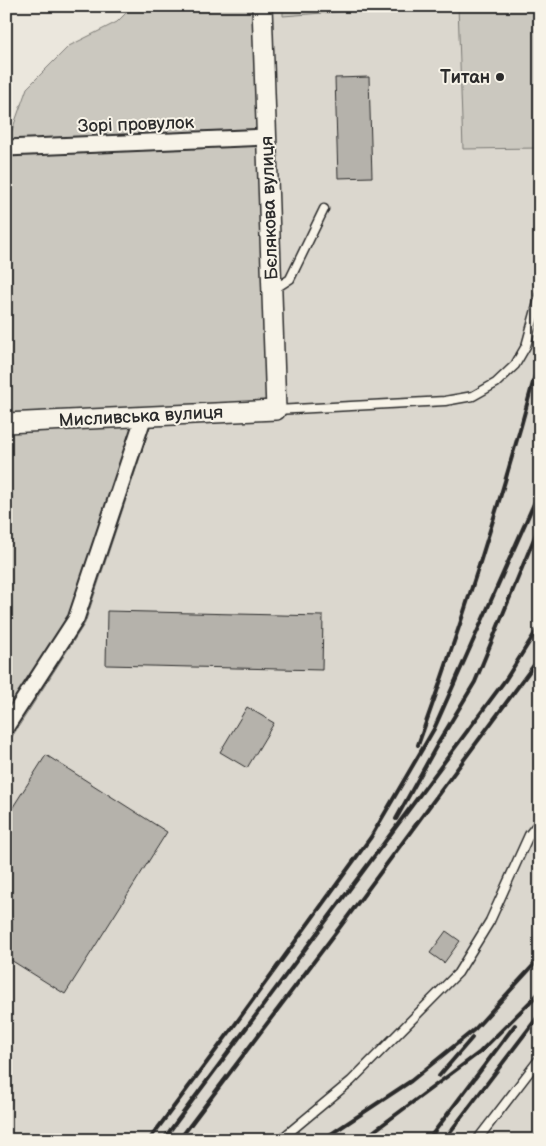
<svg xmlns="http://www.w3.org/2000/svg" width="546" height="1146" font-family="'Balsamiq Sans',sans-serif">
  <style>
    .built { fill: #dbd7ce }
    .green { fill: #cbc8bf; stroke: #7b7a75 }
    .building { fill: #b5b2ab; stroke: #2b2b2b }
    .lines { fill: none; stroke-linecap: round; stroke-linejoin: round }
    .service-casing { stroke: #2b2b2b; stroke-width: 11 }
    .minor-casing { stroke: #2b2b2b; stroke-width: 19 }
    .tertiary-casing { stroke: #2b2b2b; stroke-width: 22 }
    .service { stroke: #f7f3e8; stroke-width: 8 }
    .minor { stroke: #f7f3e8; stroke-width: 15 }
    .tertiary { stroke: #f7f3e8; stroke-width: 19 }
    .rail { stroke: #2b2b2b; stroke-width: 4 }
    .poi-dot { fill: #2b2b2b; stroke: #f7f3e8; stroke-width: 2 }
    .labels { text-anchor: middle; stroke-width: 4; stroke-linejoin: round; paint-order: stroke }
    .poi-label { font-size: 18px; font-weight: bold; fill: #2b2b2b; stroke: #f7f3e8; text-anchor: end }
    .street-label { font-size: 18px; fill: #2b2b2b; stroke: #f7f3e8 }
  </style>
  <rect width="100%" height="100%" fill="#ebe7dd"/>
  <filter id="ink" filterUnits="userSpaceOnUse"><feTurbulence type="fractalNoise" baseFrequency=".02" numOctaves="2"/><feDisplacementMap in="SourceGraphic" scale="10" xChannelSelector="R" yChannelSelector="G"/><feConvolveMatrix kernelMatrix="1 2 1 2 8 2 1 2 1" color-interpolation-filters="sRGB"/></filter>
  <g filter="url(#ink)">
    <!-- built -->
    <polygon class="built" points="268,6 540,6 540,1140 6,1140 6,746 85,623 151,424"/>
    <!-- green -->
    <g class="green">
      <polygon points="133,6 268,6 282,416 151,424 85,623 6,746 6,147 27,88 69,46 117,22"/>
      <polygon points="283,6 414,6 283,16"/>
      <polygon points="458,6 540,6 540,148 463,149"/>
    </g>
    <!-- building -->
    <g class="building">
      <polygon points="369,77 372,177 338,178 335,78"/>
      <polygon points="107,611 323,616 322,670 106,665"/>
      <polygon points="247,707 274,723 247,768 220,752"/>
      <polygon points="46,755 167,832 65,994 6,957 6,818"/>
      <polygon points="446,931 460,941 444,963 430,953"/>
    </g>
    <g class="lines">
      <defs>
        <g id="service">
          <polyline points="273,290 290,279 324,209"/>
          <polyline points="276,410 445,401 473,396 496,383 515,365 526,346 540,295"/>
          <polyline points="280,1140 351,1081 458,973 490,921 529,835 540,821"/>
          <polyline points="477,1140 540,1058"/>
        </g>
        <g id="minor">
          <polyline points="6,148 267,137"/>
          <polyline points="6,727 76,619 144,416"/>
        </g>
        <polyline id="tertiary" points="6,423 276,410 262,6"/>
      </defs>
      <!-- service casing -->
      <use href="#service" class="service-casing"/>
      <!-- minor casing -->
      <use href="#minor" class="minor-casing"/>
      <!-- tertiary casing -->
      <use href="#tertiary" class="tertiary-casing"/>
      <!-- service -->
      <use href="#service" class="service"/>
      <!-- minor -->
      <use href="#minor" class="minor"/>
      <!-- tertiary -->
      <use href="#tertiary" class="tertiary"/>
      <!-- rail -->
      <g class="rail">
        <path d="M418,745C464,618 505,488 540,357"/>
        <polyline points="396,819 437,745 475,682 540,524"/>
        <polyline points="439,1076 472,1038"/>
        <polyline points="149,1140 231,1030 371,837 434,729 540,490"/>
        <polyline points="163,1140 506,679 540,625"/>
        <polyline points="179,1140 340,927 540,657"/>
        <polyline points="322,1140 411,1081 475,1029 540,958"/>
        <polyline points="362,1140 480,1052 540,992"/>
        <polyline points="428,1140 515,1025"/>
        <polyline points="444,1140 540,1014"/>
        <polyline points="533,1140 540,1130"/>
      </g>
    </g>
  </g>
  <!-- markers -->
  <circle class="poi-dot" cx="500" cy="77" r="5"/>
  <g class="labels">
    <!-- poi labels -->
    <g class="poi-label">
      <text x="490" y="83">Титан</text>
    </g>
    <!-- street labels -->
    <g class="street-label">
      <text transform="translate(136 124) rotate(-2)" y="6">Зорі провулок</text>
      <text transform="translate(269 208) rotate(-92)" y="6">Бєлякова вулиця</text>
      <text transform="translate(141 416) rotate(-3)" y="6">Мисливська вулиця</text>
    </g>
  </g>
  <!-- margin -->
  <rect width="546" height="1146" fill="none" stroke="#f7f3e8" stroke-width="25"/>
  <rect x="12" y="12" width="521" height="1121" fill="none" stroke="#2b2b2b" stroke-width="2" filter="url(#ink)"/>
</svg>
